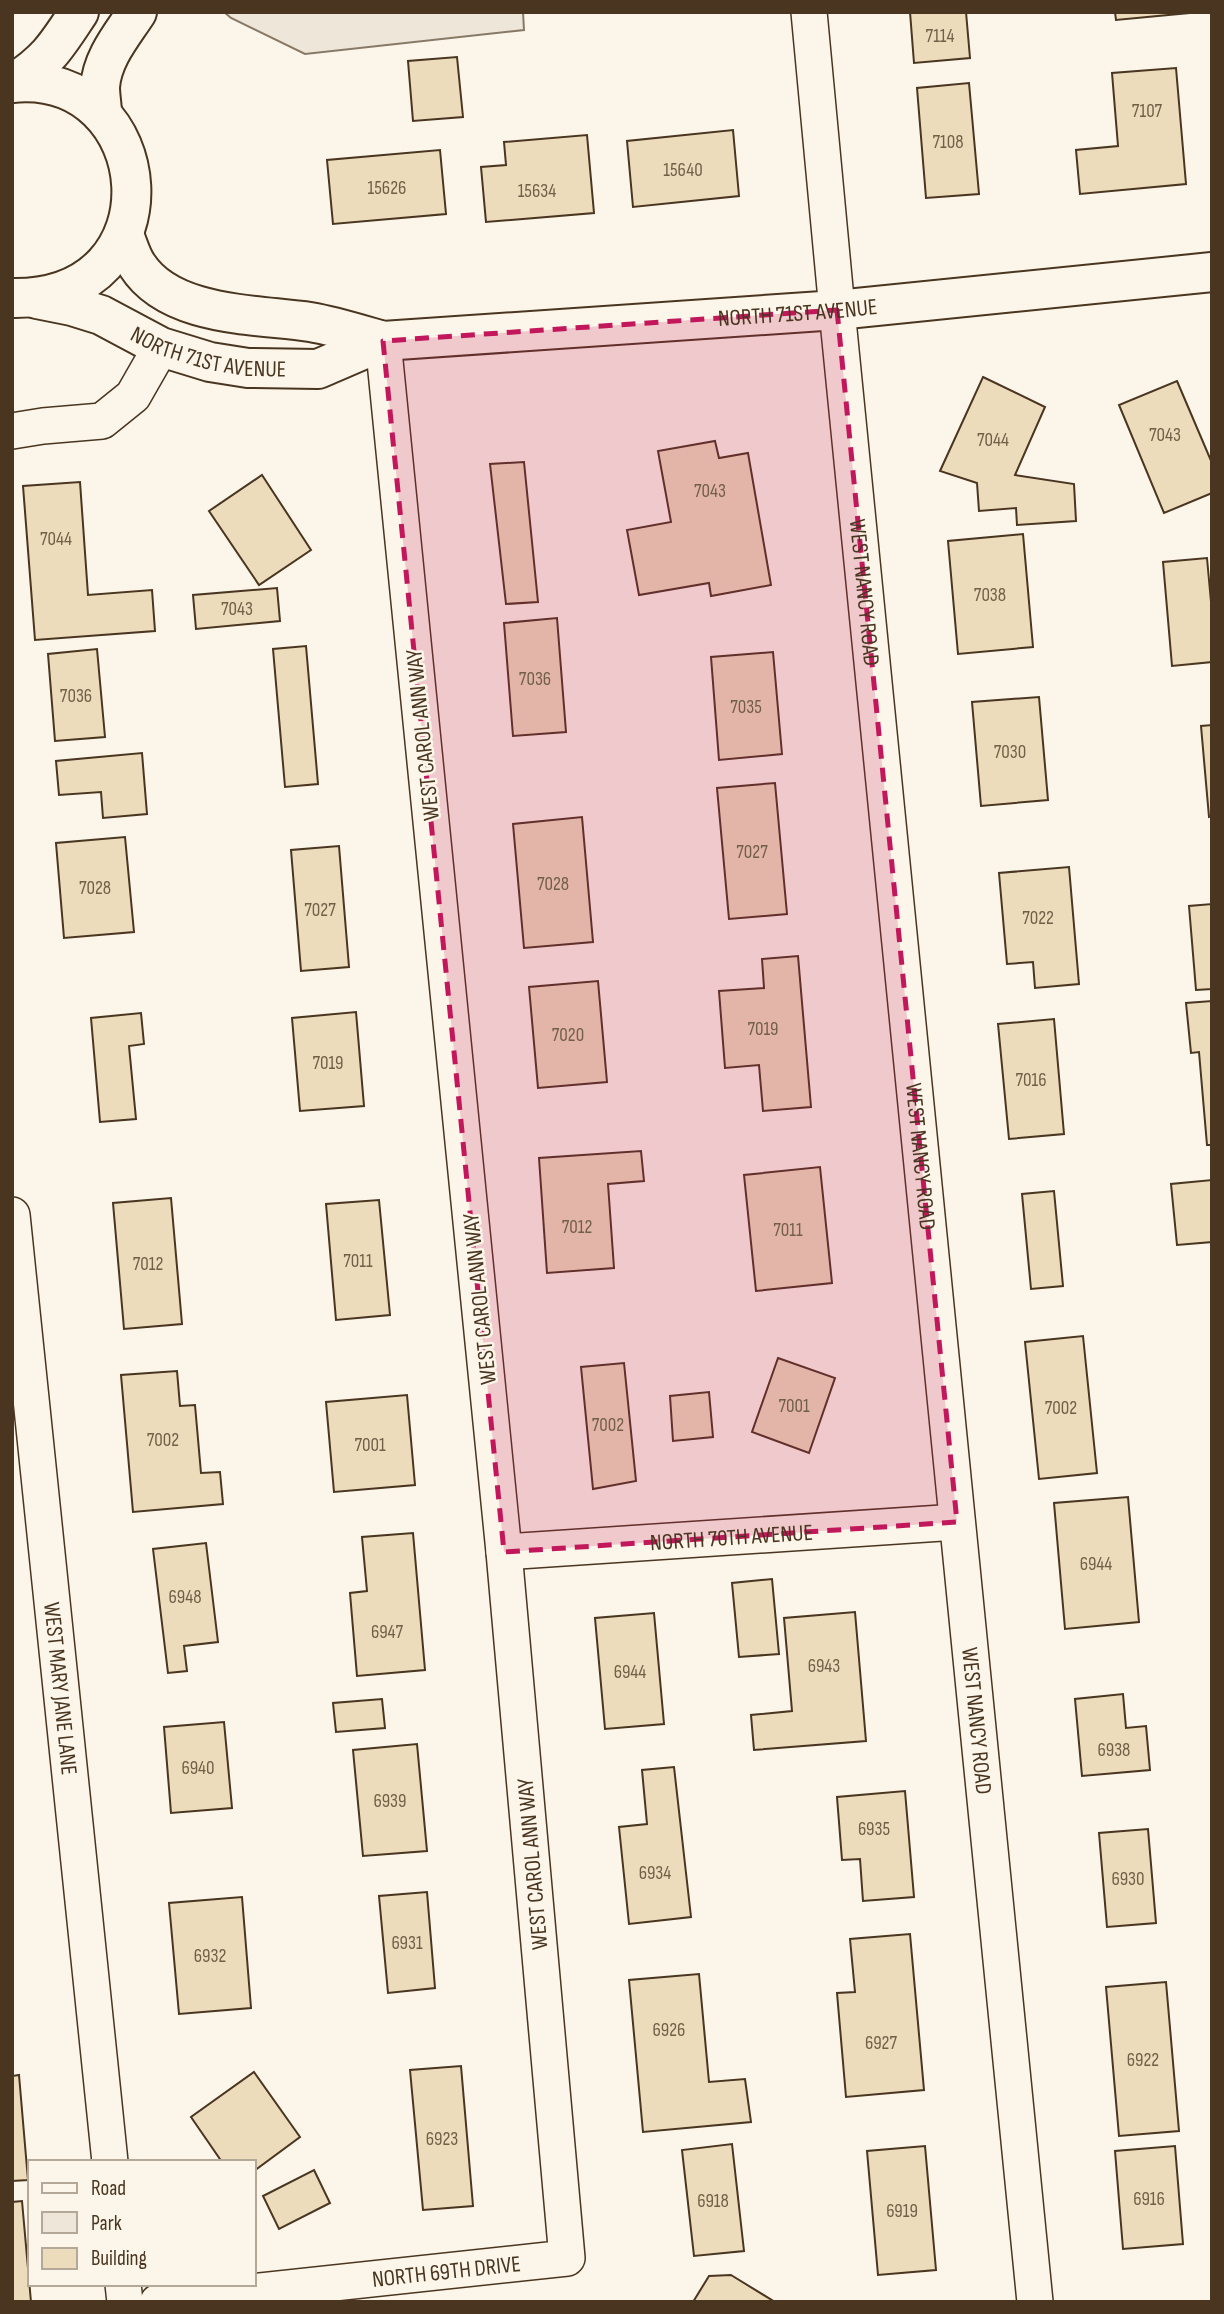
<svg xmlns="http://www.w3.org/2000/svg" width="1224" height="2314" font-family="'Sofia Sans Condensed',sans-serif">
  <style>
    .green { fill: #ede6d9; stroke: #887966; stroke-width: 2 }
    .building { fill: #ecdcbc; stroke: #4a3520; stroke-width: 2 }
    .lines { fill: none; stroke-linecap: round; stroke-linejoin: round }
    .minor-casing { stroke: #4a3520; stroke-width: 38 }
    .tertiary-casing { stroke: #4a3520; stroke-width: 42 }
    .minor { stroke: #fbf6e9; stroke-width: 35 }
    .tertiary { stroke: #fbf6e9; stroke-width: 38 }
    .marked { fill: #c2185b; fill-opacity: 0.2; stroke: #c2185b; stroke-width: 5; stroke-dasharray: 14 9; stroke-linejoin: round }
    .labels { text-anchor: middle; stroke-width: 5; stroke-linejoin: round; paint-order: stroke }
    .number-label { font-size: 19px; fill: #725f47 }
    .street-label { font-size: 23px; fill: #4a3520; stroke: #fbf6e9 }
  </style>
  <rect width="100%" height="100%" fill="#fbf6e9"/>
  <!-- green -->
  <polygon class="green" points="224,12 523,12 524,30 305,54 231,18"/>
  <!-- building -->
  <g class="building">
    <polygon points="910,12 966,12 970,58 914,63"/>
    <polygon points="1115,12 1189,12 1189,13 1116,20"/>
    <polygon points="457,57 463,117 413,121 408,61"/>
    <polygon points="1176,68 1186,184 1080,194 1076,150 1118,146 1112,73"/>
    <polygon points="969,83 979,194 926,198 917,88"/>
    <polygon points="733,130 739,196 633,207 627,141"/>
    <polygon points="587,135 594,213 486,222 481,167 506,165 504,142"/>
    <polygon points="440,150 446,214 333,224 327,160"/>
    <polygon points="983,377 1045,407 1015,475 1074,484 1076,521 1017,525 1016,508 979,511 977,483 940,471"/>
    <polygon points="1177,381 1212,463 1212,493 1164,513 1119,405"/>
    <polygon points="715,441 719,458 748,453 771,585 711,596 709,583 639,595 627,530 671,522 658,451"/>
    <polygon points="524,462 538,602 506,604 490,464"/>
    <polygon points="262,475 311,550 259,585 209,511"/>
    <polygon points="80,482 88,595 152,590 155,631 35,640 23,486"/>
    <polygon points="1023,534 1033,647 958,654 948,541"/>
    <polygon points="1207,558 1212,613 1212,662 1172,666 1163,562"/>
    <polygon points="277,588 280,621 196,629 193,595"/>
    <polygon points="557,618 566,732 513,736 504,623"/>
    <polygon points="306,646 318,784 285,787 273,649"/>
    <polygon points="97,649 105,737 55,741 48,654"/>
    <polygon points="773,652 782,754 719,760 711,657"/>
    <polygon points="1039,697 1048,800 981,806 972,702"/>
    <polygon points="1212,725 1212,816 1209,817 1201,726"/>
    <polygon points="142,753 147,814 103,818 101,792 59,795 56,761"/>
    <polygon points="775,783 787,914 729,919 717,788"/>
    <polygon points="582,817 593,942 524,948 513,824"/>
    <polygon points="125,837 134,932 64,938 56,843"/>
    <polygon points="339,846 349,967 301,971 291,850"/>
    <polygon points="1069,867 1079,984 1035,988 1033,962 1007,964 999,873"/>
    <polygon points="1212,904 1212,989 1196,990 1189,906"/>
    <polygon points="798,956 811,1107 763,1111 759,1065 725,1068 719,991 764,988 762,959"/>
    <polygon points="598,981 607,1082 538,1088 529,987"/>
    <polygon points="1212,1001 1212,1145 1207,1145 1199,1052 1191,1053 1186,1003"/>
    <polygon points="356,1012 364,1106 300,1111 292,1018"/>
    <polygon points="141,1013 144,1044 129,1046 136,1119 100,1122 91,1018"/>
    <polygon points="1054,1019 1064,1134 1009,1139 998,1024"/>
    <polygon points="641,1151 644,1181 608,1184 614,1268 547,1273 539,1158"/>
    <polygon points="820,1167 832,1283 756,1291 744,1175"/>
    <polygon points="1212,1180 1212,1242 1177,1245 1171,1184"/>
    <polygon points="1054,1191 1063,1286 1031,1289 1022,1194"/>
    <polygon points="171,1198 182,1324 124,1329 113,1203"/>
    <polygon points="379,1200 390,1315 336,1320 326,1204"/>
    <polygon points="1083,1336 1097,1473 1039,1479 1025,1342"/>
    <polygon points="778,1358 835,1378 809,1453 752,1432"/>
    <polygon points="624,1363 636,1481 593,1489 581,1367"/>
    <polygon points="177,1371 180,1406 195,1405 201,1473 220,1472 223,1504 133,1512 121,1375"/>
    <polygon points="709,1392 713,1437 673,1441 670,1396"/>
    <polygon points="407,1395 415,1485 334,1492 326,1402"/>
    <polygon points="1128,1497 1139,1622 1065,1629 1054,1503"/>
    <polygon points="413,1533 425,1670 357,1676 350,1593 367,1591 362,1537"/>
    <polygon points="206,1543 218,1642 184,1646 187,1671 168,1673 153,1549"/>
    <polygon points="772,1579 779,1654 739,1657 732,1583"/>
    <polygon points="855,1612 866,1741 754,1750 751,1715 792,1711 784,1618"/>
    <polygon points="654,1613 664,1724 605,1729 595,1618"/>
    <polygon points="1123,1694 1126,1728 1146,1726 1150,1770 1082,1776 1075,1699"/>
    <polygon points="382,1699 385,1728 336,1732 333,1703"/>
    <polygon points="224,1722 232,1808 171,1813 164,1727"/>
    <polygon points="417,1744 427,1851 363,1856 353,1750"/>
    <polygon points="674,1767 691,1917 629,1924 619,1827 647,1824 642,1770"/>
    <polygon points="905,1791 914,1897 863,1901 860,1859 842,1860 837,1797"/>
    <polygon points="1148,1829 1156,1923 1107,1927 1099,1833"/>
    <polygon points="427,1892 435,1988 388,1993 379,1896"/>
    <polygon points="242,1897 251,2008 179,2014 169,1903"/>
    <polygon points="910,1934 924,2090 846,2097 837,1993 855,1992 850,1939"/>
    <polygon points="699,1974 709,2082 745,2079 751,2122 643,2132 629,1980"/>
    <polygon points="1166,1982 1179,2131 1119,2136 1106,1987"/>
    <polygon points="461,2066 473,2206 423,2210 410,2070"/>
    <polygon points="254,2072 300,2137 254,2171 254,2162 222,2162 191,2117"/>
    <polygon points="19,2075 28,2180 12,2181 12,2076"/>
    <polygon points="732,2144 744,2251 694,2256 682,2150"/>
    <polygon points="925,2146 936,2270 878,2275 867,2151"/>
    <polygon points="1175,2146 1183,2244 1123,2249 1115,2151"/>
    <polygon points="314,2170 330,2203 279,2229 263,2196"/>
    <polygon points="22,2201 31,2302 12,2302 12,2202"/>
    <polygon points="731,2275 775,2302 693,2302 709,2276"/>
  </g>
  <g class="lines">
    <defs>
      <g id="minor">
        <path id="s1" d="M809,12L837,310L1035,2302"/>
        <polyline points="12,431 43,426 102,421 133,396 161,347"/>
        <path id="s2" d="M12,1215L110,2162"/>
        <path id="s3" d="M504,1552L957,1522"/>
        <polyline points="123,2284 125,2302"/>
        <path id="s4" d="M158,2302L567,2258L504,1552L383,341"/>
      </g>
      <g id="tertiary">
        <path d="M15,82C49,60 57,45 79,12"/>
        <path d="M12,83C160,68 182,301 12,298"/>
        <path d="M102,114C102,105 100,96 100,87C102,58 122,35 137,12"/>
        <path id="s5" d="M124,235C128,244 131,256 137,265C170,317 256,314 310,322C334,326 359,334 383,341L837,310L1212,272"/>
        <path id="s6" d="M37,299L72,306L101,315L161,347L210,362L248,368L318,369L383,341"/>
      </g>
    </defs>
    <!-- minor casing -->
    <use href="#minor" class="minor-casing"/>
    <!-- tertiary casing -->
    <use href="#tertiary" class="tertiary-casing"/>
    <!-- minor -->
    <use href="#minor" class="minor"/>
    <!-- tertiary -->
    <use href="#tertiary" class="tertiary"/>
  </g>
  <!-- marked area -->
  <path class="marked" d="M837,310L957,1522L504,1552L383,341Z"/>
  <g class="labels">
    <!-- number labels -->
    <g class="number-label">
      <text x="940" y="42">7114</text>
      <text x="1147" y="117">7107</text>
      <text x="948" y="148">7108</text>
      <text x="683" y="176">15640</text>
      <text x="387" y="194">15626</text>
      <text x="537" y="197">15634</text>
      <text x="1165" y="441">7043</text>
      <text x="993" y="446">7044</text>
      <text x="710" y="497">7043</text>
      <text x="56" y="545">7044</text>
      <text x="990" y="601">7038</text>
      <text x="237" y="615">7043</text>
      <text x="535" y="685">7036</text>
      <text x="76" y="702">7036</text>
      <text x="746" y="713">7035</text>
      <text x="1010" y="758">7030</text>
      <text x="752" y="858">7027</text>
      <text x="553" y="890">7028</text>
      <text x="95" y="894">7028</text>
      <text x="320" y="916">7027</text>
      <text x="1038" y="924">7022</text>
      <text x="763" y="1035">7019</text>
      <text x="568" y="1041">7020</text>
      <text x="328" y="1069">7019</text>
      <text x="1031" y="1086">7016</text>
      <text x="577" y="1233">7012</text>
      <text x="788" y="1236">7011</text>
      <text x="358" y="1267">7011</text>
      <text x="148" y="1270">7012</text>
      <text x="794" y="1412">7001</text>
      <text x="1061" y="1414">7002</text>
      <text x="608" y="1431">7002</text>
      <text x="163" y="1446">7002</text>
      <text x="370" y="1451">7001</text>
      <text x="1096" y="1570">6944</text>
      <text x="185" y="1603">6948</text>
      <text x="387" y="1638">6947</text>
      <text x="824" y="1672">6943</text>
      <text x="630" y="1678">6944</text>
      <text x="1114" y="1756">6938</text>
      <text x="198" y="1774">6940</text>
      <text x="390" y="1807">6939</text>
      <text x="874" y="1835">6935</text>
      <text x="655" y="1879">6934</text>
      <text x="1128" y="1885">6930</text>
      <text x="407" y="1949">6931</text>
      <text x="210" y="1962">6932</text>
      <text x="669" y="2036">6926</text>
      <text x="881" y="2049">6927</text>
      <text x="1143" y="2066">6922</text>
      <text x="442" y="2145">6923</text>
      <text x="1149" y="2205">6916</text>
      <text x="713" y="2207">6918</text>
      <text x="902" y="2217">6919</text>
    </g>
    <!-- street labels -->
    <g class="street-label">
      <text dy="8" stroke="none"><textPath href="#s5" startOffset="712">NORTH 71ST AVENUE</textPath></text>
      <text dy="8" stroke="none"><textPath href="#s6" startOffset="182">NORTH 71ST AVENUE</textPath></text>
      <text dy="8" stroke="none"><textPath href="#s1" startOffset="583">WEST NANCY ROAD</textPath></text>
      <text transform="translate(422 735) rotate(-96)" y="8">WEST CAROL ANN WAY</text>
      <text dy="8" stroke="none"><textPath href="#s1" startOffset="1150">WEST NANCY ROAD</textPath></text>
      <text transform="translate(479 1299) rotate(-96)" y="8">WEST CAROL ANN WAY</text>
      <text dy="8" stroke="none"><textPath href="#s3" startOffset="228">NORTH 70TH AVENUE</textPath></text>
      <text dy="8" stroke="none"><textPath href="#s2" startOffset="476">WEST MARY JANE LANE</textPath></text>
      <text dy="8" stroke="none"><textPath href="#s1" startOffset="1717">WEST NANCY ROAD</textPath></text>
      <text transform="translate(532 1864) rotate(-95)" y="8">WEST CAROL ANN WAY</text>
      <text dy="8" stroke="none"><textPath href="#s4" startOffset="290">NORTH 69TH DRIVE</textPath></text>
    </g>
  </g>
  <!-- border -->
  <rect width="1224" height="2314" fill="none" stroke="#4a3520" stroke-width="28"/>
  <!-- legend -->
  <rect x="28" y="2160" width="228" height="126" fill="#fbf6e9" stroke="#b4a999" stroke-width="2"/>
  <rect x="42" y="2183" width="35" height="10" fill="#fbf6e9" stroke="#b4a999" stroke-width="2"/>
  <text x="91" y="2195" font-size="21" fill="#4a3520">Road</text>
  <rect x="42" y="2212" width="35" height="21" fill="#ede6d9" stroke="#b4a999" stroke-width="2"/>
  <text x="91" y="2230" font-size="21" fill="#4a3520">Park</text>
  <rect x="42" y="2248" width="35" height="21" fill="#ecdcbc" stroke="#b4a999" stroke-width="2"/>
  <text x="91" y="2265" font-size="21" fill="#4a3520">Building</text>
</svg>
